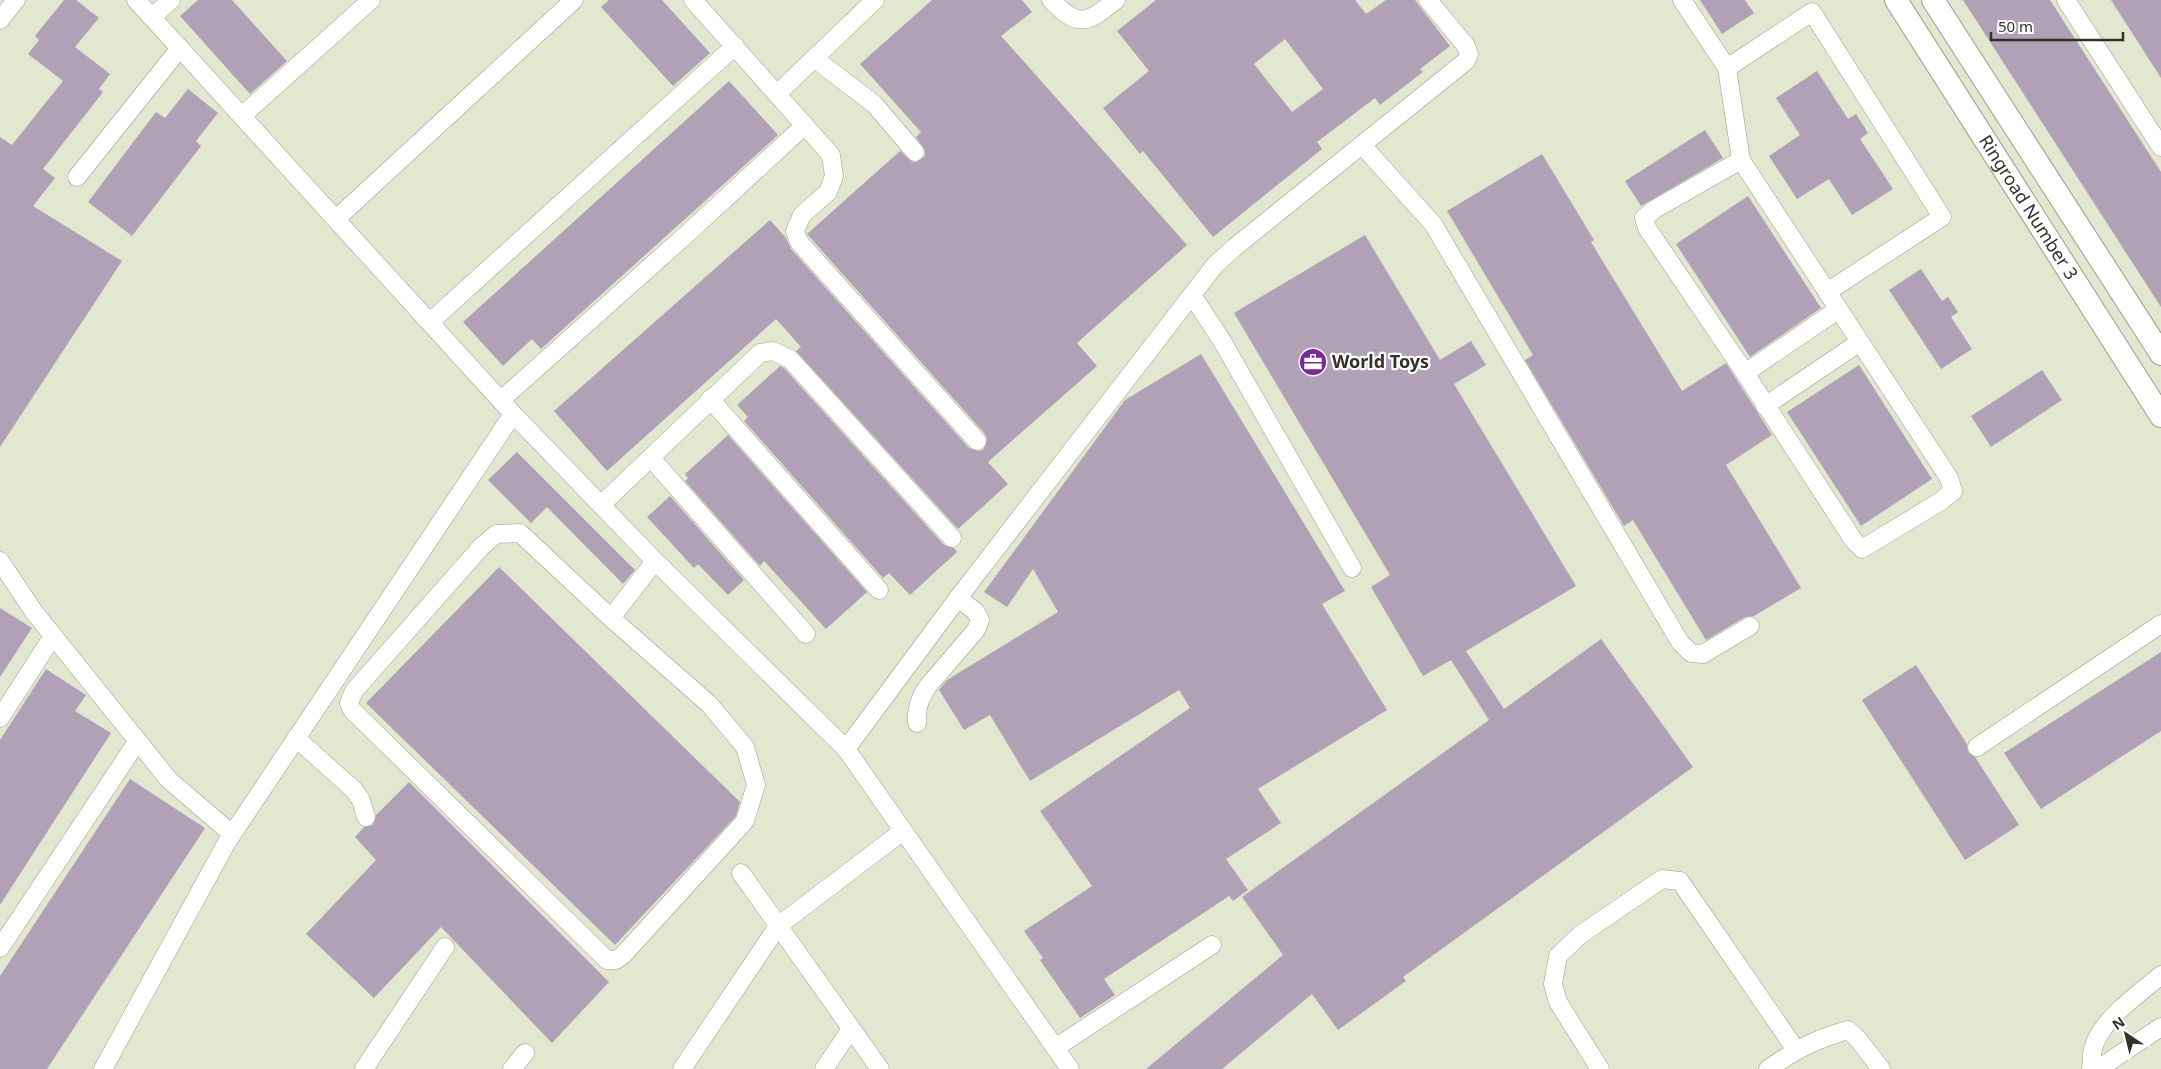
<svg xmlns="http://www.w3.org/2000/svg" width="2161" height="1069" font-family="'Noto Sans',sans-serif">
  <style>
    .building { fill: #b0a1b6; fill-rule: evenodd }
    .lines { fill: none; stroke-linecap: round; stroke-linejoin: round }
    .minor-casing { stroke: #999f87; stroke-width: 19 }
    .major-casing { stroke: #999f87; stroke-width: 24 }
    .minor { stroke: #fff; stroke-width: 18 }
    .major { stroke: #fff; stroke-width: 22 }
    .labels { text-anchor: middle; stroke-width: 4.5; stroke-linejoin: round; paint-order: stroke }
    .street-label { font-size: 18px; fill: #303229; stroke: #fff }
    .poi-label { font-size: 18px; font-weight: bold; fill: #303229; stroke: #fff; text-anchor: start }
  </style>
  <rect width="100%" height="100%" fill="#e2e8cf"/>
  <!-- building -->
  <g class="building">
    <polygon points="64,0 76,0 99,18 75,47 110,74 99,89 103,92 43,169 55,178 33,206 122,261 0,447 0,137 12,145 63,81 28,54 39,40 35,36"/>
    <polygon points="198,0 232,0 287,61 250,94 180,16"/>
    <polygon points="609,0 662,0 710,53 673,86 601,7"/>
    <polygon points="932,0 1022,0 1032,12 1001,36 1187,245 1077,343 1097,366 988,462 1008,484 958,529 796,351 801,347 776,319 607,471 554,411 770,220 786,238 791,249 969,448 979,451 984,449 987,439 985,434 807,234 900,151 912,162 917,162 925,156 925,150 916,137 921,132 860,64"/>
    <path d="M1156,0H1355L1366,14L1386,0H1415L1450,46L1420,69L1423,72L1380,105L1375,98L1317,142L1322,149L1213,237L1143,151L1140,154L1103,108L1149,71L1117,31ZM1285,39L1323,89L1292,112L1254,64Z"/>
    <polygon points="1700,0 1745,0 1754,13 1722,34"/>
    <polygon points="1963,0 2050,0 2161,172 2161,307"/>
    <polygon points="2111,0 2161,0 2161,78"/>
    <polygon points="1817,71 1848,119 1856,114 1868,133 1860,139 1893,189 1852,215 1829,179 1797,199 1769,156 1800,135 1776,98"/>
    <polygon points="729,81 778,135 541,349 532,339 503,366 463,322"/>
    <polygon points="188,89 218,113 196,141 201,146 132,236 88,202 156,112 165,118"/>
    <polygon points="1705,130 1723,158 1641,206 1625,181"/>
    <polygon points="1542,154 1594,240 1591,242 1682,391 1726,363 1772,435 1726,465 1801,588 1754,616 1745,617 1706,640 1633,520 1624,526 1525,360 1533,355 1447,211"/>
    <polygon points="1748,196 1821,308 1750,357 1676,244"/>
    <polygon points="1365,235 1440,360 1471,341 1486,365 1454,384 1576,586 1466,651 1504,709 1601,639 1693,767 1403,977 1406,981 1338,1030 1312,994 1222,1069 1146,1069 1283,955 1242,897 1489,720 1451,660 1423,676 1371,587 1390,575 1234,313"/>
    <polygon points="1921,269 1942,301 1948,297 1958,312 1951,317 1972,349 1941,369 1889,290"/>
    <polygon points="1201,354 1345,591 1322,604 1387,710 1258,789 1281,823 1226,859 1248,890 1233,901 1229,896 1104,979 1115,995 1080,1018 1040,960 1043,958 1024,931 1092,886 1040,811 1190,708 1179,690 1030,781 990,715 964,730 939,690 947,680 1058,612 1033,569 1007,607 984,592 1125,400"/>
    <polygon points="1859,365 1932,479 1861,526 1787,412"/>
    <polygon points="780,366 784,368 944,545 954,548 957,552 910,595 889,573 883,578 744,421 748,417 737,405"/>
    <polygon points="2042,370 2062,400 1991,447 1971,416"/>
    <polygon points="728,435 867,592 826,629 764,561 760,566 685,481 688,478 685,474"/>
    <polygon points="517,452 635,570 623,584 547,507 531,523 488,480"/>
    <polygon points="670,496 744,580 728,595 698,564 694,568 647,517"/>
    <polygon points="499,567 740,802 736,816 615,945 366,703"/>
    <polygon points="0,608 32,628 0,677"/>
    <polygon points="2161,652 2161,731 2041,809 2004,753"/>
    <polygon points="1916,665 1967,744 1968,752 1975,757 2019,825 1965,860 1862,700"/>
    <polygon points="46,669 86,695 75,711 111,733 0,905 0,740"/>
    <polygon points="130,779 205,828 47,1069 0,1069 0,976"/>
    <polygon points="409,782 609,982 552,1043 441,927 374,998 306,934 376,860 355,837 364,827 373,825 376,815"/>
  </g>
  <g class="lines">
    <defs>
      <g id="minor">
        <polyline points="136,0 513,414 655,561 846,749 1070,1069"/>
        <polyline points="693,0 831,155 834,176 828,192 802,215 795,231 799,242 977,441"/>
        <path d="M1051,0C1079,29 1087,23 1116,0"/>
        <polyline points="1682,0 1727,68 1741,160"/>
        <polyline points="2066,0 2161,147"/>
        <polyline points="152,17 171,0"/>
        <polyline points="0,20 16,0"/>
        <polyline points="815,59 874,104 915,152"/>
        <polyline points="1727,68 1812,12 1942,217 1827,292"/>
        <polyline points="778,93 875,0"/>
        <polyline points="242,116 371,0"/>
        <polyline points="1362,145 1433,224 1680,642 1691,653 1703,654 1750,626"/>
        <polygon points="1741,160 1949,478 1953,491 1941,501 1862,549 1854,541 1745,373 1647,228 1644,218 1655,209"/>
        <polyline points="77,177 180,48"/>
        <polyline points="336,219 574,0"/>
        <polyline points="1192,295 1222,341 1352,568"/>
        <polyline points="430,322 735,46"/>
        <polyline points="1745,373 1839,309"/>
        <polyline points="710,399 879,590"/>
        <polyline points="501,400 688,233 805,125"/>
        <polyline points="1765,406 1860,342"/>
        <polyline points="651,458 806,634"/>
        <polyline points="602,504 760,353 773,351 790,359 952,538"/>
        <polygon points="520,533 611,618 709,704 745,747 756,785 745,821 623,955 616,960 607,960 352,710 349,703 354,691 481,547 496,534"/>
        <polyline points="0,561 34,612 169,780 232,834"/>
        <polyline points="611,618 655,561"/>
        <polyline points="0,718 53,636"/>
        <path d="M917,723C916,708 920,698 928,686L976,630L980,620L976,612L958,598"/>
        <polyline points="296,738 354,790 361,800 366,817"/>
        <polyline points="1977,747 2161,624"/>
        <polyline points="846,749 958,598 1215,265 1235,247 1466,61 1469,54 1466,46 1428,0"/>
        <polyline points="741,873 880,1069"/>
        <polyline points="0,948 137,742"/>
        <polyline points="1055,1048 1212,945"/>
        <polyline points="103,1069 227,842 513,414"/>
        <polyline points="364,1069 445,947"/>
        <polyline points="512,1069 525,1053"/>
        <polyline points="682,1069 778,926 903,831"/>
        <polyline points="824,1069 851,1029"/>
        <polyline points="1600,1069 1558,1002 1553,984 1558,956 1580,935 1662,879 1680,881 1796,1050"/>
        <path d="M1768,1069C1795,1050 1816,1039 1848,1030L1858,1039L1881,1069"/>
        <path d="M2091,1069C2092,1063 2091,1055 2093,1049C2100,1020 2139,994 2161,975"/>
        <polyline points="2098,1069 2161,1027"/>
      </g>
      <g id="major">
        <path id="s1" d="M1896,0L2161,416"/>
        <polyline points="1933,0 2161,354"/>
      </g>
    </defs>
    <!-- minor casing -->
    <use href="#minor" class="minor-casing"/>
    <!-- major casing -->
    <use href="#major" class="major-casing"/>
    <!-- minor -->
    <use href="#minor" class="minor"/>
    <!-- major -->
    <use href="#major" class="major"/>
  </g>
  <!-- icons -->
  <defs>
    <symbol id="office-disc" viewBox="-11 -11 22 22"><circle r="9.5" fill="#7a2797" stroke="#fff"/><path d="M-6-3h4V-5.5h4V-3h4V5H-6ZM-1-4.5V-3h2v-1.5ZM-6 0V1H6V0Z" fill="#fff"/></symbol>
  </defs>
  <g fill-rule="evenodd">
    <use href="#office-disc" x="1297" y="346" width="32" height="32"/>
  </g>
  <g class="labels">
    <!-- street labels -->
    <g class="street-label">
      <text dy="6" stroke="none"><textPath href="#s1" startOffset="246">Ringroad Number 3</textPath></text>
    </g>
    <!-- poi labels -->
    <g class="poi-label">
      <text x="1332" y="368">World Toys</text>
    </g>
  </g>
  <!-- north arrow -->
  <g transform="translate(2126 1034) rotate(325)" stroke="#ffffff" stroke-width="4" paint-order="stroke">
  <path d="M0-4L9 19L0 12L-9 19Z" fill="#303229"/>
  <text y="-8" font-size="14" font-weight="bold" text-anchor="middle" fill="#303229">N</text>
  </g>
  <!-- scale -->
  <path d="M1991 32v8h132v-8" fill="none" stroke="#303229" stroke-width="2.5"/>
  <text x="1998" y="32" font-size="15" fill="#303229" stroke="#ffffff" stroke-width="4" paint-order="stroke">50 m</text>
</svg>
